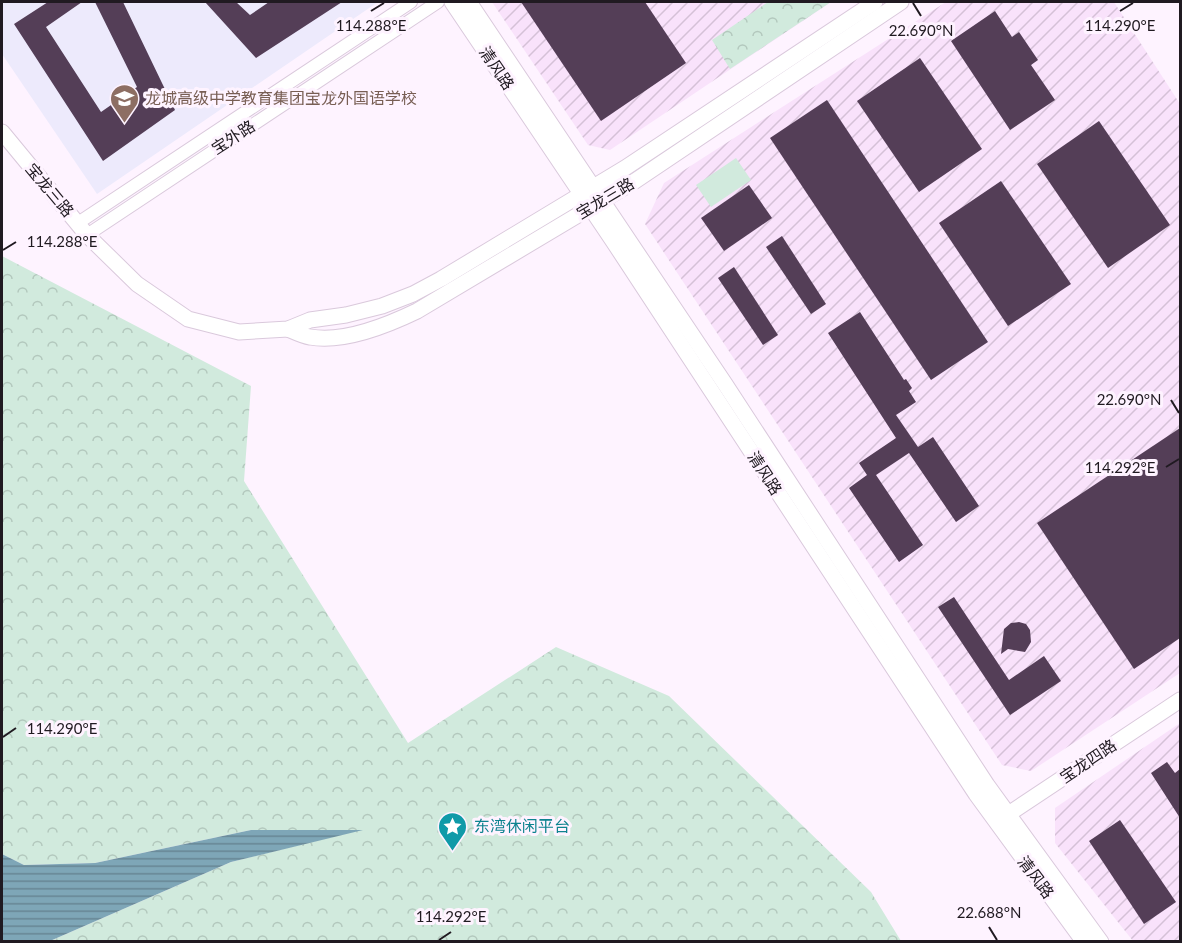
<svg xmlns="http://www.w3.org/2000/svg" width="1182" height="943" font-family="Lato,'Noto Sans SC',sans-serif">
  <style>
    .industrial { fill: url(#industrial-furrows) }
    .education { fill: #edeafc }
    .forest { fill: url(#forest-crowns) }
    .pitch { fill: #d1eadd }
    .water { fill: url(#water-rules) }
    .building { fill: #543e57 }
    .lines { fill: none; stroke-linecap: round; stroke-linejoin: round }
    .minor-casing { stroke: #dac9dc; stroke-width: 14 }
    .tertiary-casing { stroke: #dac9dc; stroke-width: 17 }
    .minor { stroke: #fff; stroke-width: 12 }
    .tertiary { stroke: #fff; stroke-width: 15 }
    .ticks { fill: none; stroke: #201a21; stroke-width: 2 }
    .labels { text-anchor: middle; stroke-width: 6; stroke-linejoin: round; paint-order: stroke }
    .street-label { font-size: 16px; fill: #201a21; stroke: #fef3ff }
    .education-label { font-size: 16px; fill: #785e54; stroke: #fef3ff; text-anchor: start }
    .culture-label { font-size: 16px; fill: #0d838f; stroke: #fef3ff; text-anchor: start }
    .ticks-label { font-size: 15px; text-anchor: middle; fill: #201a21; stroke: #fef3ff; stroke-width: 6; stroke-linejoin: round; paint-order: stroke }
  </style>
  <defs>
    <pattern id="industrial-furrows" width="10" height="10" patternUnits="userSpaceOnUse" patternTransform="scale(1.5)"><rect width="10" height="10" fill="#f9e2fb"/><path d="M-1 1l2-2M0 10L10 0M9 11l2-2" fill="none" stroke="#d5c1d7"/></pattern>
    <pattern id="forest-crowns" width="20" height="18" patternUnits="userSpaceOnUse" patternTransform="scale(1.5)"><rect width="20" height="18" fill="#d1eadd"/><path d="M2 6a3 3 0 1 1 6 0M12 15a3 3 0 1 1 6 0" fill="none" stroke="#b3c8bd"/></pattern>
    <pattern id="water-rules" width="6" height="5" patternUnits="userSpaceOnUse" patternTransform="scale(1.5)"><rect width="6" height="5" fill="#7ea6b7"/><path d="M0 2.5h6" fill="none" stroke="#678694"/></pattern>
  </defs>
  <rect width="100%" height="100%" fill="#fef3ff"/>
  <!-- industrial -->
  <g class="industrial">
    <polygon points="492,2 831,2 610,150 588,145"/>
    <polygon points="946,2 1114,2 1180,104 1180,673 1031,771 1002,765 645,224 664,183"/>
    <polygon points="1180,723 1180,941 1133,941 1055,843 1055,808"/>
  </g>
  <!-- education -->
  <polygon class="education" points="2,2 378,2 97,194 2,54"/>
  <!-- forest -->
  <g class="forest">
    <polygon points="768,2 831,2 730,69 712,40"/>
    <polygon points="2,256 251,386 244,481 408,743 556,647 669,696 871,892 901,941 50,941 231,862 360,830 251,830 95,863 24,865 2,854"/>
  </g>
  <!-- pitch -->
  <polygon class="pitch" points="736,158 751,180 711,207 696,185"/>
  <!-- water -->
  <polygon class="water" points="251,830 363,830 231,862 50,941 2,941 2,854 24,865 95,863"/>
  <!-- building -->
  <g class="building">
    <polygon points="48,2 82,2 46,27 101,112 137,87 95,2 123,2 175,110 103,161 14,24"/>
    <polygon points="205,2 236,2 250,15 269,2 342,2 256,58"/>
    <polygon points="521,2 645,2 686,63 601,121"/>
    <polygon points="995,11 1012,37 1019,32 1038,60 1031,65 1055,100 1010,130 951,41"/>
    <polygon points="920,58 982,149 919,192 857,101"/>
    <polygon points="827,100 988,342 931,380 770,138"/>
    <polygon points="1099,121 1170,225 1108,268 1037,164"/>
    <polygon points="1001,181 1071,284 1008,326 939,223"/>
    <polygon points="749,185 772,218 724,251 701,218"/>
    <polygon points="782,236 826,304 811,314 766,247"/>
    <polygon points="734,267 778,335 763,345 718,278"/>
    <polygon points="860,312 904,380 906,379 912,388 909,391 916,402 896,415 918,447 933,437 979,506 956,522 909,453 876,475 923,545 899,562 849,488 867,475 859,463 896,438 828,333"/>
    <polygon points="1180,428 1180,638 1134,669 1037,523"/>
    <polygon points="954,597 1009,680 1044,656 1061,681 1010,715 938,607"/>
    <polygon points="1019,622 1026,624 1030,630 1031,642 1025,652 1008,649 1001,654 1004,629 1011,623"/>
    <polygon points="1167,762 1175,773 1180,769 1180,818 1151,773"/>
    <polygon points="1120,820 1176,902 1144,924 1089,841"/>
  </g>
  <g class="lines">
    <defs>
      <g id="minor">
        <polyline points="78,223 411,2"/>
        <polyline points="87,235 438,2"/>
      </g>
      <g id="tertiary">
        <polyline points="452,2 613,241 976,794 1084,942"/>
        <polyline points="469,2 725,384 987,785 1101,942"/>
        <polyline points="2,132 87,235 137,284 188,319 239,332 288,329 310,320 346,315 382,306 413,294 441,279 625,168 875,2"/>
        <path d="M288,329C295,332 303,336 310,337C343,343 388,325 417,311L635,181L901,2"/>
        <polyline points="1001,819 1180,700"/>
      </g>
    </defs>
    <!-- minor casing -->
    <use href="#minor" class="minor-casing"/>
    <!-- tertiary casing -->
    <use href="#tertiary" class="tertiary-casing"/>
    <!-- minor -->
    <use href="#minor" class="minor"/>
    <!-- tertiary -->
    <use href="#tertiary" class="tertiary"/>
  </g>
  <!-- ticks -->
  <path class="ticks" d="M913,3L921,16M371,11L384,3M1120,11L1133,3M3,250L16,242M1171,400L1179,413M1166,467L1179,459M3,737L16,728M989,927L997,940M439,940L451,932"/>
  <!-- icons -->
  <defs>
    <symbol id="school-pin" viewBox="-11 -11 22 30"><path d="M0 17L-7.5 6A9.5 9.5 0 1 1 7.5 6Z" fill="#8d6e63" stroke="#fef3ff"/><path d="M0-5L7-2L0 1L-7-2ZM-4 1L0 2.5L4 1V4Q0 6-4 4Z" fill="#fff"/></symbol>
    <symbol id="sight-pin" viewBox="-11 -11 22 30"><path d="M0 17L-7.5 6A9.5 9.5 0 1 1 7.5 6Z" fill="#0f9aa8" stroke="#fef3ff"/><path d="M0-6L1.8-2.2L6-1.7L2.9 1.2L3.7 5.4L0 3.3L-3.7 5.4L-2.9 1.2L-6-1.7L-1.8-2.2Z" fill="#fff"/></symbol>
  </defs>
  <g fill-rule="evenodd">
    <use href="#school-pin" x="108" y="82" width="33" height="45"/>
    <use href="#sight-pin" x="436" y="810" width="33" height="45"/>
  </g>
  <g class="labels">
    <!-- street labels -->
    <g class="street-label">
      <text transform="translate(497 68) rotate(56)" y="6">清风路</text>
      <text transform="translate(233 137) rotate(-33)" y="6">宝外路</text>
      <text transform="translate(50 190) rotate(50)" y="6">宝龙三路</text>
      <text transform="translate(605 198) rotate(-31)" y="6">宝龙三路</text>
      <text transform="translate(765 473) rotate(57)" y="6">清风路</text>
      <text transform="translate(1088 761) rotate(-34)" y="6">宝龙四路</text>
      <text transform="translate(1036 877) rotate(53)" y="6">清风路</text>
    </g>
    <!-- education labels -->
    <g class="education-label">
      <text x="145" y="104">龙城高级中学教育集团宝龙外国语学校</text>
    </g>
    <!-- culture labels -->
    <g class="culture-label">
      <text x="474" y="832">东湾休闲平台</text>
    </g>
  </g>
  <g class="ticks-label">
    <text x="371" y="31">114.288°E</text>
    <text x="1120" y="31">114.290°E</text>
    <text x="921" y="36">22.690°N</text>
    <text x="62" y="247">114.288°E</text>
    <text x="1129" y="405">22.690°N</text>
    <text x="1120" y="473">114.292°E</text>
    <text x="62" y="734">114.290°E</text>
    <text x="989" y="918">22.688°N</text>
    <text x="451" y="922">114.292°E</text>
  </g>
  <!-- border -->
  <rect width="1182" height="943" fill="none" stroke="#201a21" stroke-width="6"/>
</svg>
